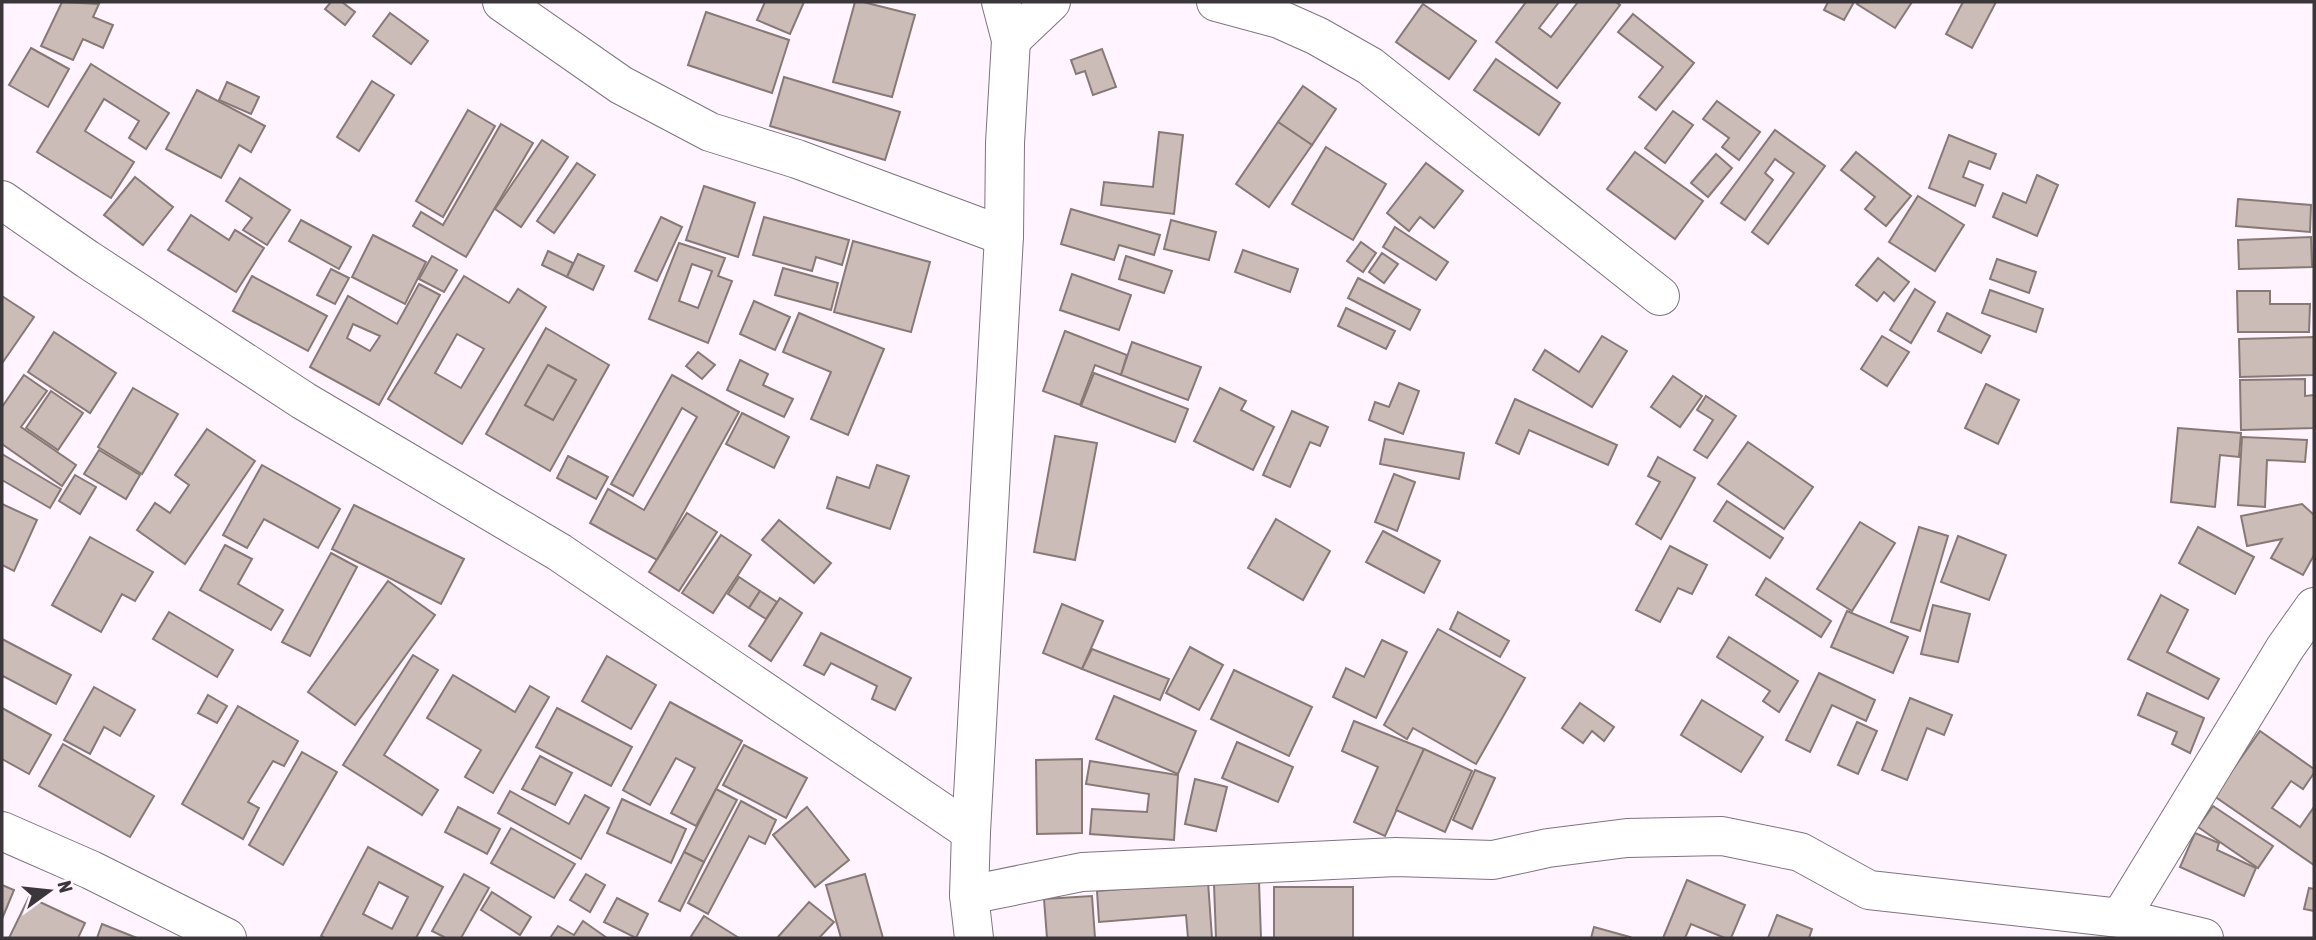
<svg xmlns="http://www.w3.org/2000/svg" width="2316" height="940" font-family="'Asap Condensed',sans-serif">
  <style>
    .building { fill: #ccbcb8; stroke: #887975; stroke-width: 2; fill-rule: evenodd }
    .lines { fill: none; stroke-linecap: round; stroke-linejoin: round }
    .minor-casing { stroke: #7e747e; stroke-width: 40 }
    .minor { stroke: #fff; stroke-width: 38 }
  </style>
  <rect width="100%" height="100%" fill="#fff4ff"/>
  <!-- building -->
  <g class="building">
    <polygon points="62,2 99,4 93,17 113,25 103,48 83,39 73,60 41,46"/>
    <polygon points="331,2 342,2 355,12 345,25 325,9"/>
    <polygon points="765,2 804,2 790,34 757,20"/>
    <polygon points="855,2 863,2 915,15 892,97 833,82"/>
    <polygon points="1526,2 1559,2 1539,28 1551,37 1578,2 1616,2 1620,5 1557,88 1496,42"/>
    <polygon points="1828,2 1854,2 1844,20 1824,10"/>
    <polygon points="1859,2 1912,2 1895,28 1857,4"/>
    <polygon points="1963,2 1996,2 1972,48 1946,34"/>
    <polygon points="1423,4 1476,41 1449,79 1396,42"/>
    <polygon points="706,12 789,40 772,93 688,65"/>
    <polygon points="390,13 428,41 411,64 373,36"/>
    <polygon points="1633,14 1694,63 1656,110 1639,97 1663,67 1618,32"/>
    <polygon points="31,48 69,69 48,107 9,85"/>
    <polygon points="1102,49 1116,87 1093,95 1085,71 1076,74 1071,60"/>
    <polygon points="1496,59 1560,103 1539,135 1474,90"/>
    <polygon points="91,64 169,113 146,149 129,138 139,121 104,99 85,131 134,162 111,198 37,152"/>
    <polygon points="784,77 900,112 885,160 770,126"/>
    <polygon points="372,81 394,95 359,151 337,137"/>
    <polygon points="227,82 259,97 251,114 219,100"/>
    <polygon points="1303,86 1336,109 1312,145 1278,122"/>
    <polygon points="197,90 265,126 251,152 239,145 221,178 166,149"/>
    <polygon points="1717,101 1760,132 1739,160 1722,147 1729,138 1703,119"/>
    <polygon points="468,110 495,126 443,217 416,201"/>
    <polygon points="1673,111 1693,125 1665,163 1645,148"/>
    <polygon points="1278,122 1312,145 1269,207 1236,184"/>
    <polygon points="501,124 533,143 466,257 413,226 421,212 443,225"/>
    <polygon points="1775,130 1825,166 1768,244 1752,232 1794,173 1775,159 1765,173 1773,180 1745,220 1721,203"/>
    <polygon points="1159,132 1183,135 1174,214 1101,205 1104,182 1153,187"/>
    <polygon points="1949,135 1996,154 1990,169 1969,161 1963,177 1983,185 1975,206 1929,188"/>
    <polygon points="542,140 568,157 521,227 495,209"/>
    <polygon points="1326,147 1386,184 1353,240 1292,204"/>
    <polygon points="1635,152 1703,201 1675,239 1607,189"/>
    <polygon points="1856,152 1911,196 1886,226 1865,209 1875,197 1841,170"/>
    <polygon points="1716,154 1732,168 1708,197 1691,183"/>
    <polygon points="577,163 595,175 554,233 537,221"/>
    <polygon points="1426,163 1463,191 1434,228 1420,217 1409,231 1387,213"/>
    <polygon points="2037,175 2058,185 2037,236 1993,217 2003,193 2026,203"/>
    <polygon points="135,177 173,207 143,245 104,215"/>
    <polygon points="240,178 290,210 267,245 243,230 252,218 226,201"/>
    <polygon points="704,186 755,203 738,257 686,240"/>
    <polygon points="1918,196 1964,225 1935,271 1889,242"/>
    <polygon points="2238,199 2311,205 2310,232 2236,226"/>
    <polygon points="1071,209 1160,235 1154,255 1119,245 1114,260 1061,244"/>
    <polygon points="191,215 229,240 235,230 264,248 236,292 168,250"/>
    <polygon points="661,217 682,227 657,281 635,271"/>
    <polygon points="764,217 849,240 842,265 816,257 812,271 753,255"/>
    <polygon points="301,220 351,247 339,269 289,241"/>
    <polygon points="1171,220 1216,232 1209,260 1164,249"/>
    <polygon points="1395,227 1448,262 1436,280 1383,247"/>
    <polygon points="373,235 426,262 405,304 352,277"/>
    <polygon points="2311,237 2312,267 2239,269 2238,240"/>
    <polygon points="853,241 930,262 911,332 834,312"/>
    <polygon points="1361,242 1376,253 1363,272 1347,261"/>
    <path d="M679,243L725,258L718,276L732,281L708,343L649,319ZM692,264L712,271L698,308L679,301Z"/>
    <polygon points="1243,250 1298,269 1290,292 1235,272"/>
    <polygon points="548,251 573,263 567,277 542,265"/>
    <polygon points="1382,253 1398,264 1384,283 1369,272"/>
    <polygon points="578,254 604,266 593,290 567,277"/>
    <polygon points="432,256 457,270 444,292 419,279"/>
    <polygon points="1126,256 1172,271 1164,293 1119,279"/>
    <polygon points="1878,258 1909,282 1894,301 1884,292 1877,301 1856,285"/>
    <polygon points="1997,259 2036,272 2029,293 1990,279"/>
    <polygon points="783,268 838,283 831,310 775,295"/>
    <polygon points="331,269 349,278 335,304 317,295"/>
    <polygon points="1072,274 1131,295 1119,330 1060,310"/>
    <polygon points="252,276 327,316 308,351 233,311"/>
    <path d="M464,276L509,303L518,289L546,307L462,444L388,399ZM457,334L484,349L461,388L435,373Z"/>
    <polygon points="1358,278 1420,310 1410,330 1348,298"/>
    <path d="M419,284L440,295L379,405L310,367L348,296L397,324ZM353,324L380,336L370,351L347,338Z"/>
    <polygon points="1915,289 1935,302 1911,343 1890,330"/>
    <polygon points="1990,290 2043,309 2036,332 1982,313"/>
    <polygon points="2237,291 2270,291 2270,304 2310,304 2309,332 2238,332"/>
    <polygon points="2,296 34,317 3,362 2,361"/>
    <polygon points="754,301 790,317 775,350 740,334"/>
    <polygon points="1346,308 1395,331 1386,349 1338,326"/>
    <polygon points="799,313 884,349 848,435 811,419 831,372 783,352"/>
    <polygon points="1947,313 1990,336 1981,353 1938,331"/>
    <path d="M546,328L609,365L550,471L486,434ZM548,365L576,380L553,420L525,405Z"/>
    <polygon points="1065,331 1127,355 1121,375 1095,365 1080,405 1043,391"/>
    <polygon points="54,332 116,373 90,413 28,372"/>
    <polygon points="1602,336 1627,351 1592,407 1533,370 1545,350 1579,372"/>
    <polygon points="1882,336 1909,352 1887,386 1861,369"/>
    <polygon points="2314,337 2314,375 2240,377 2239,339"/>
    <polygon points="1132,342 1201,367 1188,400 1121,375"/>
    <polygon points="698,352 715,365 702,379 686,366"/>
    <polygon points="740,360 768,374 763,385 793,399 784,417 727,390"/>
    <polygon points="548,365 576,380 553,420 525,405"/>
    <polygon points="1094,373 1188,409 1175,442 1081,406"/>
    <polygon points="24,375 47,391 21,427 76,465 62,486 2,444 2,407"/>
    <polygon points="672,375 739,412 657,560 590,523 608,489 644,510 697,417 682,408 633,496 611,484"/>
    <polygon points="1673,376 1702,396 1680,427 1651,407"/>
    <polygon points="2305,379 2305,396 2314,395 2314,428 2241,430 2240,380"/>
    <polygon points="1399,383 1419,391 1403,434 1369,420 1375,402 1389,407"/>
    <polygon points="1986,384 2019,400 1998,444 1965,428"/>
    <polygon points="133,388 178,414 142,474 98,447"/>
    <polygon points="1220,388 1246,401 1241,410 1274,427 1253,470 1194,441"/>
    <polygon points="51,391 83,413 58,450 26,428"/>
    <polygon points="1706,396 1736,416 1707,458 1694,450 1713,420 1697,410"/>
    <polygon points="1515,399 1617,445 1608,465 1529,430 1519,454 1496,443"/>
    <polygon points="1292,411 1328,427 1320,446 1310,442 1290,487 1263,475"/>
    <polygon points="742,413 789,437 774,468 726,444"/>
    <polygon points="2178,428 2241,433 2239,457 2220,455 2215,507 2171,502"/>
    <polygon points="207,429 255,461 185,564 137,530 155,503 170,513 189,485 175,475"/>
    <polygon points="1055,436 1097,443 1075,560 1034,552"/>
    <polygon points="2242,437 2307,440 2305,462 2267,460 2265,507 2238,505"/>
    <polygon points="1385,439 1464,453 1459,479 1380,464"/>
    <polygon points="1748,442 1813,487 1784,529 1718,484"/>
    <polygon points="99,450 140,475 126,499 84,474"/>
    <polygon points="2,454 61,489 50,508 2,480"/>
    <polygon points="568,456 608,477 596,499 557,478"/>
    <polygon points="1658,457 1695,478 1661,539 1636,524 1660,482 1648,476"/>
    <polygon points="262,465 340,509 318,548 264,519 247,548 223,535"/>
    <polygon points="877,465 909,476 890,529 827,508 837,477 869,488"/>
    <polygon points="1394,474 1415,482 1397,531 1375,522"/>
    <polygon points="75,475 96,487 80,514 59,501"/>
    <polygon points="1727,501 1783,538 1770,558 1714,521"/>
    <polygon points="2,504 37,520 14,571 2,565"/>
    <polygon points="2302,504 2314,515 2314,555 2303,575 2271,558 2282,539 2247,546 2241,516"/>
    <polygon points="354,505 464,559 441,604 332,549"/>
    <polygon points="687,513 717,532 679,591 649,572"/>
    <polygon points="1276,519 1330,551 1303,600 1248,568"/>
    <polygon points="779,520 831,563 814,583 762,540"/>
    <polygon points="1860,522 1895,543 1852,611 1817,589"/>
    <polygon points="1919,527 1948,536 1920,631 1891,622"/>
    <polygon points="2198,527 2254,557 2235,594 2179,563"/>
    <polygon points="1383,531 1440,561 1424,593 1366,562"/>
    <polygon points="721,535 751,555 713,613 682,593"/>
    <polygon points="1958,536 2006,555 1989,600 1941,582"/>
    <polygon points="90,537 153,572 135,601 122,594 101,632 52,605"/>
    <polygon points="225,545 252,559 238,584 283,610 271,630 200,590"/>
    <polygon points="1670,546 1707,565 1692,594 1678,588 1660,622 1636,610"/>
    <polygon points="331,553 357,567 310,656 282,642"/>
    <polygon points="739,577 760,591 749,608 728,594"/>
    <polygon points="1766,578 1831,621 1821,637 1756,595"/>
    <polygon points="388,581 435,615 355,725 308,692"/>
    <polygon points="760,591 777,602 766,619 749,608"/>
    <polygon points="2161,595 2188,610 2167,652 2219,679 2208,699 2128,659"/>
    <polygon points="780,598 802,613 771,661 749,646"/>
    <polygon points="1062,604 1103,621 1082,669 1043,653"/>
    <polygon points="1933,605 1970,614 1958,662 1921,654"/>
    <polygon points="1847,611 1908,637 1893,673 1831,647"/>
    <polygon points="169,612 233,650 217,677 153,639"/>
    <polygon points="1458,612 1509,641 1500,657 1450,629"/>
    <polygon points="1438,629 1525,678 1476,764 1413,728 1407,739 1384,725"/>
    <polygon points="821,633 911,678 895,710 872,699 877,686 831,663 824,675 804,665"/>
    <polygon points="1729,637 1798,681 1779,712 1763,701 1770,691 1717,657"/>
    <polygon points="2,639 71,675 56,704 3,676 2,679"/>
    <polygon points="1382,640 1407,652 1376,718 1333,697 1346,668 1364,677"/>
    <polygon points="1190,647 1223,665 1199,710 1166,693"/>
    <polygon points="1092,649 1169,679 1160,700 1082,669"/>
    <polygon points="413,655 438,670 384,755 438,790 422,815 343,765"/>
    <polygon points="607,656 656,685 631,729 582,701"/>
    <polygon points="1234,670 1312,707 1289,756 1211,719"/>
    <polygon points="1819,673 1875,700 1866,721 1832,705 1810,752 1786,740"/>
    <polygon points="453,675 515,712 530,686 549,697 493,793 465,777 481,750 427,718"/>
    <polygon points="94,687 135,710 120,736 104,727 90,754 64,740"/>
    <polygon points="2147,693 2204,718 2190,753 2172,744 2177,732 2138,715"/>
    <polygon points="208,695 227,706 217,723 198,713"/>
    <polygon points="1114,696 1196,731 1178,774 1096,739"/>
    <polygon points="1910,698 1952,715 1944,735 1927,728 1907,780 1882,770"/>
    <polygon points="1702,700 1763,737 1741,772 1681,735"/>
    <polygon points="670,702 742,741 696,826 671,813 695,768 676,758 650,805 623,790"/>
    <polygon points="1580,703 1614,727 1604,741 1592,731 1583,743 1562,728"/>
    <polygon points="238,706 298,741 284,766 273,761 248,802 259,808 243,839 182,804"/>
    <polygon points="2,708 51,735 29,774 2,759"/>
    <polygon points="557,708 632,747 611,786 536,747"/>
    <polygon points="1354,721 1424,749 1385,836 1354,822 1378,767 1342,751"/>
    <polygon points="1857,722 1877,731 1858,774 1838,765"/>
    <polygon points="2260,731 2314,769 2314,773 2303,789 2291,781 2272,808 2300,827 2314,807 2314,865 2214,796"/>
    <polygon points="1237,742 1293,767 1278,802 1222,778"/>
    <polygon points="63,744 154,796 130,837 39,786"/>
    <polygon points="744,745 807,778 786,818 723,785"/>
    <polygon points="1424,749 1472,771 1445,832 1396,810"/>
    <polygon points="302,752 337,772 283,865 249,845"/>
    <polygon points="540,756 572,773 555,805 522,789"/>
    <polygon points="1082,759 1082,833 1037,834 1036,760"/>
    <polygon points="1090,761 1178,775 1174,840 1090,834 1092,809 1147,812 1149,794 1086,784"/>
    <polygon points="1475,770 1495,778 1472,829 1453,820"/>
    <polygon points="1195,779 1227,787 1216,831 1185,824"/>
    <polygon points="716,789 737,800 704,862 684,852"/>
    <polygon points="510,791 569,824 585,795 609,808 581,859 498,813"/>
    <polygon points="622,799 686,829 671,863 607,833"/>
    <polygon points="741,801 776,820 765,844 749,836 708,914 688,903"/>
    <polygon points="2213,806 2273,846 2258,868 2198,827"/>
    <polygon points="458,807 500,829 487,854 445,832"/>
    <polygon points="807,807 849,860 815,887 773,835"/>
    <polygon points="511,828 575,864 554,898 491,863"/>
    <polygon points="2195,833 2219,843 2217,850 2256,868 2244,896 2180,867"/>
    <path d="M368,847L443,887L416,938H325L321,936ZM379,882L408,897L392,929L363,914Z"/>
    <polygon points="684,852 704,862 680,911 659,901"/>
    <polygon points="464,874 489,888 461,938 446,938 432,931"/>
    <polygon points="586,874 605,885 590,912 570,900"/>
    <polygon points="865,874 883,938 841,938 826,885"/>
    <polygon points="1687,880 1745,905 1731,938 1725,938 1691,924 1685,938 1663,938"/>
    <polygon points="1208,882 1212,938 1188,938 1186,915 1099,922 1097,891"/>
    <polygon points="1259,882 1261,938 1216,938 1214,884"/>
    <polygon points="2,885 14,890 2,919"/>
    <rect x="1274" y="887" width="79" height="51"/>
    <polygon points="2309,888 2314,889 2314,911 2304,909"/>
    <polygon points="492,892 531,917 520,935 481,910"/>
    <polygon points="1092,896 1095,938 1047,938 1044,899"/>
    <polygon points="29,897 85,923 78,938 9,938"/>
    <polygon points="617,898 648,914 636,938 604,922"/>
    <polygon points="809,902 834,922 819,938 777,938"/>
    <polygon points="1777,915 1812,929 1809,938 1768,938"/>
    <polygon points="704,916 739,938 690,938"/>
    <polygon points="583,921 607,938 550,938 558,926 574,935"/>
    <polygon points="102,924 137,938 97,938"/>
    <polygon points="1594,927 1630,937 1629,938 1591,938"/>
  </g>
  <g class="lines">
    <defs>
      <g id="minor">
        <polyline points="502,2 621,85 710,132 797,159 1004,236"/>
        <polyline points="1216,2 1279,19 1317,36 1370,66 1660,296"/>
        <polyline points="1011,40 1051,2"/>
        <polyline points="2,200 87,259 304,401 559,552 971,832"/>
        <polyline points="2,831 91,870 227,938"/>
        <polyline points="969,895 1082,872 1396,857 1493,860 1548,848 1627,838 1722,836 1800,852 1869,890 2120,918 2204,938"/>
        <polyline points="2120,918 2285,648 2314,607"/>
        <polyline points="974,938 969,895 971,832 1004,236 1005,143 1011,40 1001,2"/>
      </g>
    </defs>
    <!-- minor casing -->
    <use href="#minor" class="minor-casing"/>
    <!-- minor -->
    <use href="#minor" class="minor"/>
  </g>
  <!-- border -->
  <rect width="2316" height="940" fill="none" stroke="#3a363a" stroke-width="7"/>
  <!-- north arrow -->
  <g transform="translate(49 891) rotate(75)" stroke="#fff4ff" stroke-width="5" paint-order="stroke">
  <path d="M0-5L12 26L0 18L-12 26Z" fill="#3a363a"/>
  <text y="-10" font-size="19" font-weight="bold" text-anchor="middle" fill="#3a363a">N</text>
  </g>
</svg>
